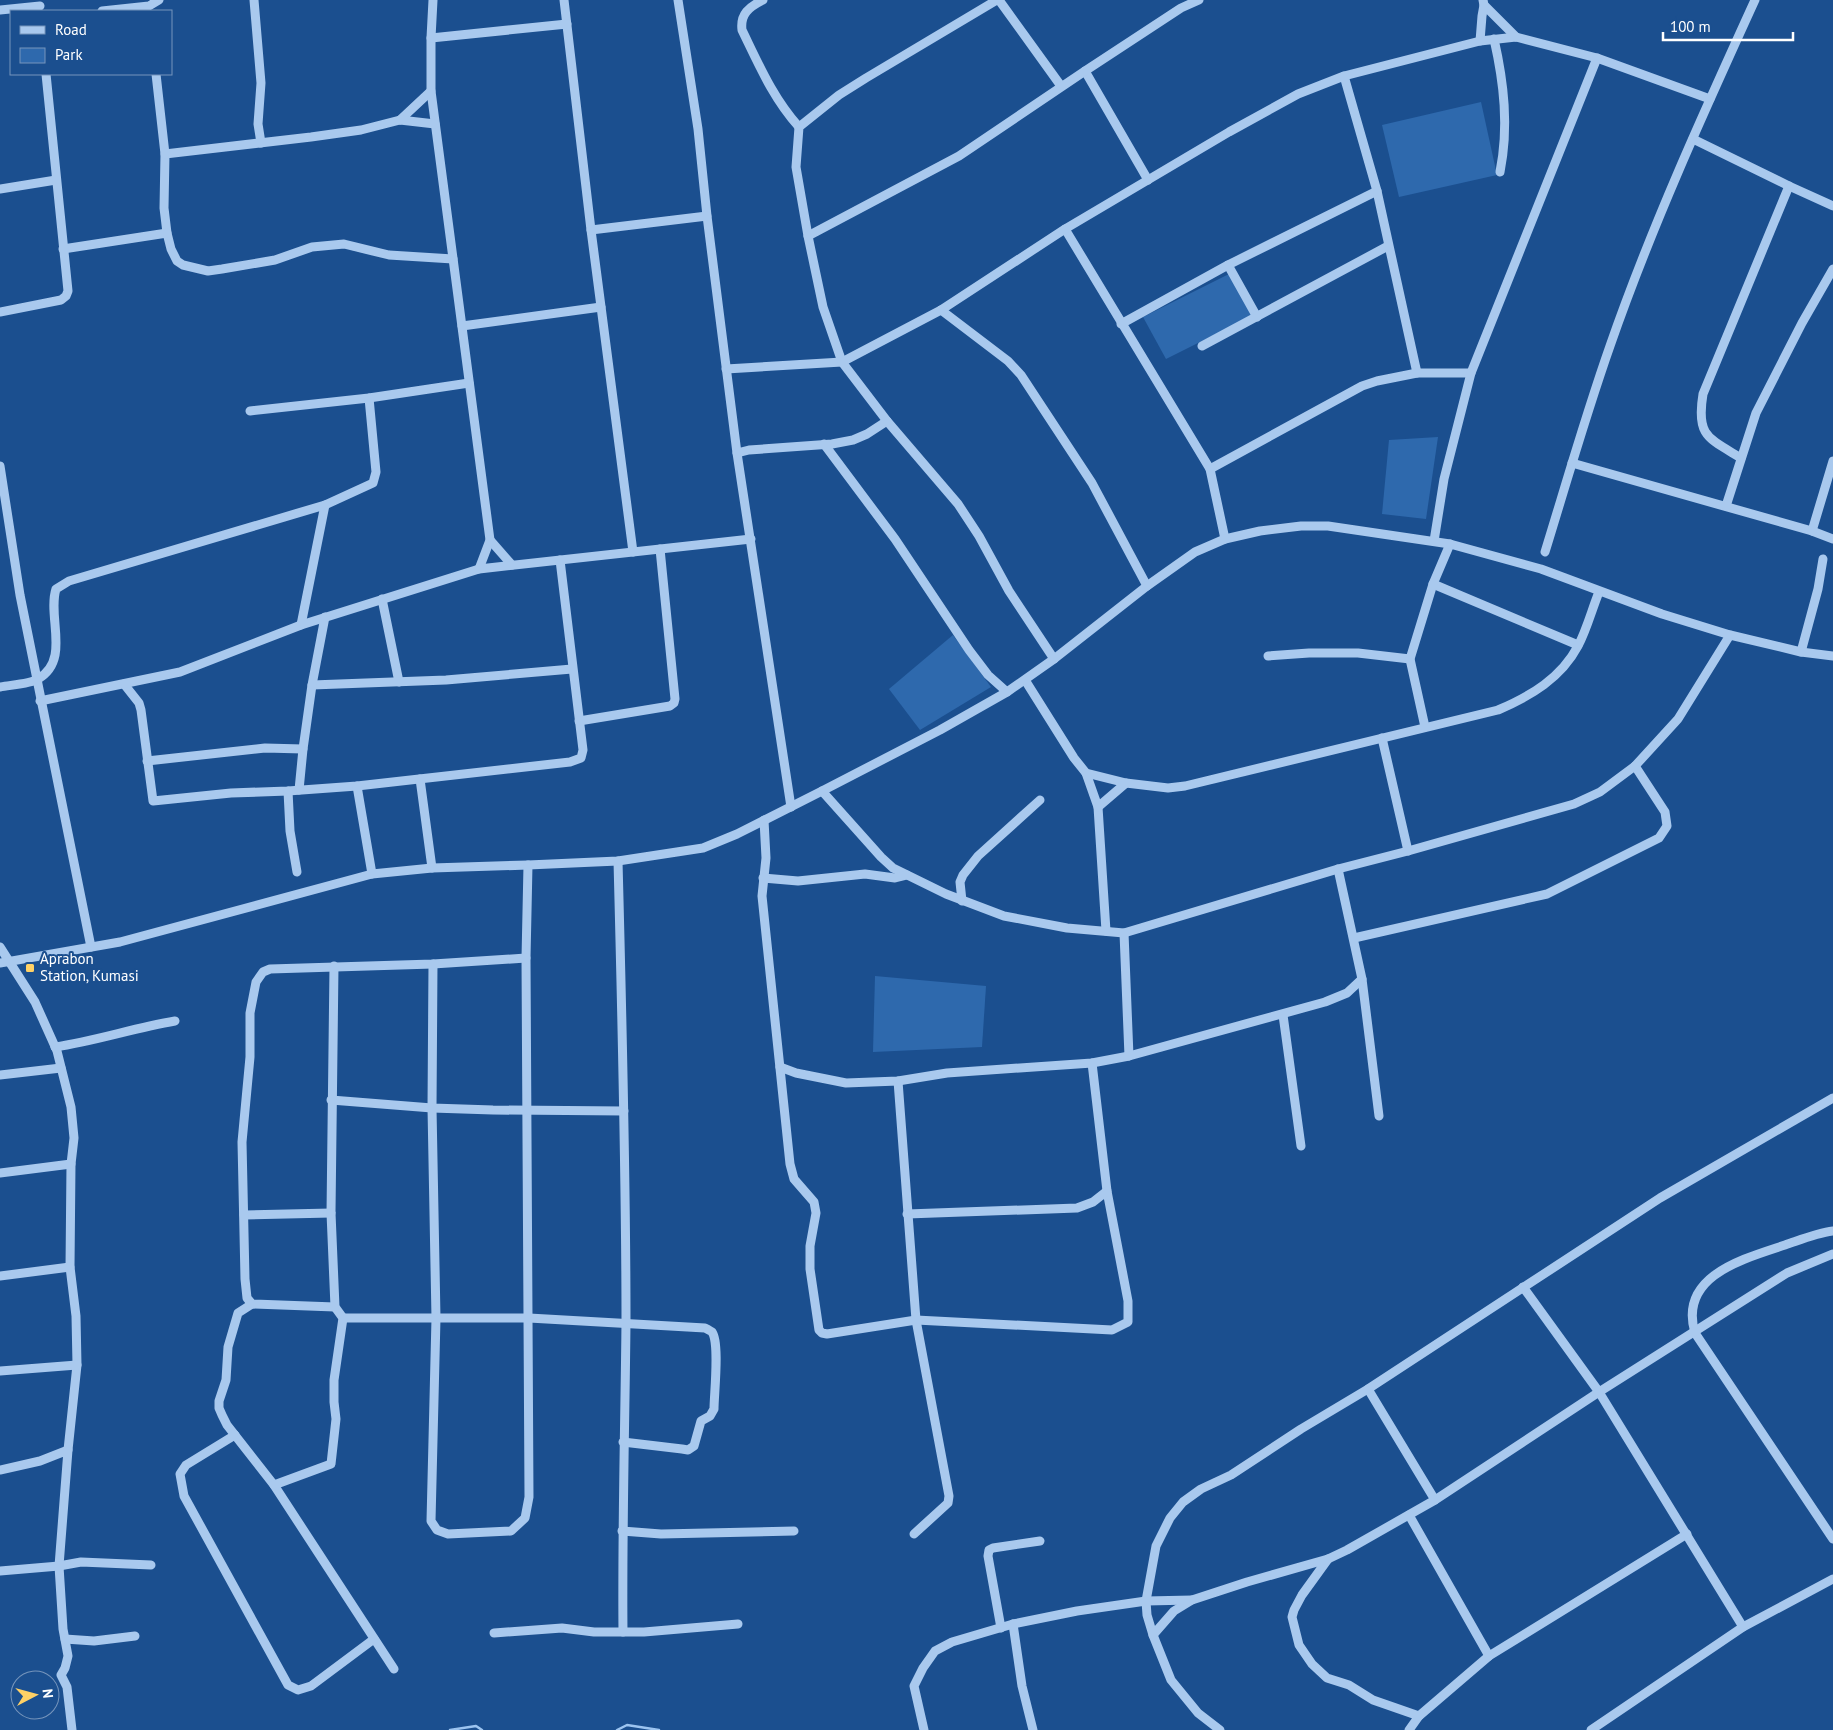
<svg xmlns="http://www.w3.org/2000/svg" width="1833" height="1730" font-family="'PT Sans',sans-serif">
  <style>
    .green { fill: #2e69ad }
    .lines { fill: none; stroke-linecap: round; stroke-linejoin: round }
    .stream { stroke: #9cc4f0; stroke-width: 2.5 }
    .minor { stroke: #a9c9ee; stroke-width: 9 }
    .poi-dot { fill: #ffd166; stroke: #1b4f8f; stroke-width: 2 }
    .labels { text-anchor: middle; stroke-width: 4; stroke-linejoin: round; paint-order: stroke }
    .poi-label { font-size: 15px; fill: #fff; stroke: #1b4f8f; text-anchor: start }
  </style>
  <rect width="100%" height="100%" fill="#1b4f8f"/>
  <!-- green -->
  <g class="green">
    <polygon points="1481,102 1497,175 1399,197 1382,125"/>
    <polygon points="1231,273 1252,316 1166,359 1143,317"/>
    <polygon points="1438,437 1426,519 1382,514 1389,440"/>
    <polygon points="953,635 991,687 920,730 889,689"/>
    <polygon points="875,976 986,986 982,1047 873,1052"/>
  </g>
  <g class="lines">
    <!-- stream -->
    <g class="stream">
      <polyline points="450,1730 476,1726 482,1730"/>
      <polyline points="617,1730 627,1725 659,1730"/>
    </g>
    <!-- minor -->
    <g class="minor">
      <polyline points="254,0 261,83 258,124 261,143"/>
      <polyline points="433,0 431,38 431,91 490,540 479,569"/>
      <polyline points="564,0 591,230 633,552"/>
      <polyline points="678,0 698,129 707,216 737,453 791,807"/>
      <path d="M763,0C749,7 740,14 742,30C759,65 773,98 799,127"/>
      <polyline points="999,0 1061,86"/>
      <polyline points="1483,0 1484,5 1516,37"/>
      <polyline points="0,10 40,6"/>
      <polyline points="102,11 149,6 159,0"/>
      <polyline points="431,38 567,24"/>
      <path d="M1494,39C1504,83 1509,127 1500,172"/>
      <polyline points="1480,41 1482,16 1484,5"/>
      <polyline points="1085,71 1148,180"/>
      <polyline points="156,74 165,154 164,208 167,233 171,249 177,261 183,265 208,271 222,269 275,260 312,247 344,244 389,255 453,259"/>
      <polyline points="1344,76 1377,191 1417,373"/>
      <polyline points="400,120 431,91"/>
      <polyline points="1693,139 1789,186 1833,206"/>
      <polyline points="165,154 311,137 361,130 400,120 435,124"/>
      <polyline points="0,189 56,180"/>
      <polyline points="1065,229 1210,469 1225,539"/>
      <polyline points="591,230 707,216"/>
      <polyline points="808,236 796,167 799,127 839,95 866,78 997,0"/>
      <polyline points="63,249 167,233"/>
      <polyline points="1228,265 1257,317"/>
      <polyline points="941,310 1008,361 1021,375 1092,483 1147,586"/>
      <polyline points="0,312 61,300 66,296 68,291 46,74"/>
      <polyline points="1121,324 1228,265 1377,191"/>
      <polyline points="462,326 601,307"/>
      <polyline points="1202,346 1388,246"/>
      <polyline points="726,369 842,362 941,310 1065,229 1229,132 1298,94 1344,76 1480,41 1516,37 1597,58 1710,99"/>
      <polyline points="250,411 369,398 469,383"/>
      <polyline points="824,444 895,539 969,650 988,675 1007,692"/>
      <polyline points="737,453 749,450 832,444 853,440 867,434 887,421"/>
      <path d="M1741,458C1708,438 1696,436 1703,394L1789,186"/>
      <polyline points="1572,463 1812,531 1833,539"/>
      <polyline points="0,466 20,595 91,947"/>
      <polyline points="1210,469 1362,386 1377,381 1417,373 1471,373"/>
      <polyline points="1726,506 1756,413 1802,323 1833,269"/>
      <polyline points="1812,531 1833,461"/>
      <polyline points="490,540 512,565"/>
      <polyline points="1434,541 1444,479 1471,373 1597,58"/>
      <path d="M1545,552C1566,484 1586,414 1610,346C1651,228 1703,114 1755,0"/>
      <polyline points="1433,584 1578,645"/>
      <polyline points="382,599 399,682"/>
      <polyline points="301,625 325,505"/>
      <polyline points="1801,652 1818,589 1823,559"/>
      <polyline points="1268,656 1309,653 1358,653 1410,659"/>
      <polyline points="1054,659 1009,591 979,536 958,504 887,421 842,362 823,307 808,236 959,156 1085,71 1181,8 1199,0"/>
      <path d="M1025,680L1074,758L1086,773L1126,783L1168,788L1185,786L1498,710C1531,696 1561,678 1578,646C1587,629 1592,609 1599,592"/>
      <polyline points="124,684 139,703 141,710 153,801 231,793 288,791 357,786 570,762 581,758 583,750 560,560"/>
      <polyline points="312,685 446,680 572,669"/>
      <path d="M0,687C10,685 30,684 38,679C71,660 47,617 56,589L69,581L325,505L373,483L376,472L369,398"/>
      <polyline points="40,701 180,672 301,625 479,569 751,539"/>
      <polyline points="579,721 670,706 674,703 675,699 660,549"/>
      <polyline points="1425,727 1410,659 1433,584 1450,544"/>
      <polyline points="1382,738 1408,851"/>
      <polyline points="147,761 265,748 303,749"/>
      <polyline points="1086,773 1098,807 1106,931"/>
      <polyline points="420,779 432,868"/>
      <polyline points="357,786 372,874"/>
      <polyline points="299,790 303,749 312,685 325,617"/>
      <polyline points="288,791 290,831 297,872"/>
      <polyline points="822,791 881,857 893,868 946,894 1004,916 1067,928 1124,933 1338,869 1408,851 1574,804 1600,792 1635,766 1678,719 1730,635"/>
      <polyline points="1098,807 1126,783"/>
      <polyline points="764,820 766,858 762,896 790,1164 794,1179 814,1202 816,1213 810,1246 810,1269 819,1330 822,1333 827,1334 916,1320 1112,1330 1128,1322 1128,1301 1107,1191 1092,1063"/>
      <path d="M618,861C622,1014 626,1168 626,1322C625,1425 622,1529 623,1632"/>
      <polyline points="763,878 798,881 865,874 895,878 907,875"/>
      <polyline points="962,901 960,882 963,875 978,856 1040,800"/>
      <polyline points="1124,933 1129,1056"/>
      <polyline points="1354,938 1547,894 1659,838 1667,826 1665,812 1635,766"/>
      <polyline points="0,947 35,1002 57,1051 71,1107 74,1138 71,1164 70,1267 76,1316 77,1365 68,1450 59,1566 63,1629 68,1656 65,1668 61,1675 67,1687 72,1730"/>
      <polyline points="0,963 120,942 372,874 432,868 528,865 618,861 703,848 737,834 822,791 940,730 1007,692 1054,659 1147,586 1195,552 1225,539 1260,531 1301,526 1328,526 1450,544 1541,569 1662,614 1730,635 1801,652 1833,656"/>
      <polyline points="433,964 432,1108 436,1318 431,1521 437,1530 448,1534 511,1531 525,1518 529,1497 526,958 528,865"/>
      <polyline points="1362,979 1379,1116"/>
      <polyline points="1283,1015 1301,1146"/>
      <path d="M55,1047C95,1041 134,1028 175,1021"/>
      <polyline points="780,1067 796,1073 846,1083 898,1081 947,1073 1092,1063 1129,1056 1325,1002 1347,993 1362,979 1338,869"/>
      <polyline points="0,1075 61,1068"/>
      <polyline points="898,1081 916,1320 949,1496 948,1503 914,1534"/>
      <polyline points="331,1100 432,1108 493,1110 624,1111"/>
      <polyline points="0,1173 71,1164"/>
      <polyline points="907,1214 1077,1208 1093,1202 1107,1191"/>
      <polyline points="244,1215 331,1213"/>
      <path d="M1833,1231C1817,1233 1800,1240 1785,1245C1743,1259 1678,1276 1695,1333L1833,1539"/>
      <polyline points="0,1276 70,1267"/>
      <polyline points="1523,1287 1599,1392 1743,1627"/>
      <polyline points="252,1304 238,1313 228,1347 226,1380 219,1401 219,1408 222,1415 227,1425 274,1485 394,1669"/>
      <polyline points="335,1307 252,1304 247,1298 245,1279 242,1142 250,1057 250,1013 256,982 263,972 270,969 433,964 526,958"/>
      <path d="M343,1318H529L705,1328C707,1329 711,1331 712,1332C720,1343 714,1394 714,1409L710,1416L701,1421L694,1446L688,1450L682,1449L623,1442"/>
      <polyline points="0,1371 77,1365"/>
      <polyline points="1368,1389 1435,1500"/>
      <polyline points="235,1435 186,1465 180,1474 184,1496 288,1685 298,1690 311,1686 374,1639"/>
      <polyline points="0,1470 40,1461 68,1450"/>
      <polyline points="274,1485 331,1464 336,1419 334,1402 334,1380 343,1318 335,1307 331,1213 334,966"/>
      <polyline points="1409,1515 1489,1656"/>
      <polyline points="622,1531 661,1534 794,1531"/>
      <polyline points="1328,1559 1302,1595 1294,1610 1292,1617 1299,1645 1312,1664 1327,1678 1349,1685 1373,1700 1419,1716"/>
      <polyline points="0,1571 59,1566 81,1562 151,1565"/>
      <polyline points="1013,1624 1022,1686 1033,1730"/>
      <polyline points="1001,1628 988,1556 989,1550 993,1548 1040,1541"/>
      <polyline points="494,1633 562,1628 594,1632 644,1632 738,1624"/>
      <polyline points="1153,1635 1174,1611 1192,1600 1247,1582 1328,1559 1347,1550 1435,1500 1599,1392 1787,1273 1833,1254"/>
      <polyline points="65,1639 94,1641 135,1636"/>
      <polyline points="924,1730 914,1686 923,1668 935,1651 952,1642 1013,1624 1077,1611 1146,1601 1192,1600"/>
      <polyline points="1220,1730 1198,1713 1171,1680 1153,1635 1147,1615 1146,1601 1156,1546 1170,1518 1183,1502 1201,1489 1231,1475 1301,1429 1368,1389 1660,1198 1833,1098"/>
      <polyline points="1409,1730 1419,1716 1489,1656 1687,1534"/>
      <polyline points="1591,1730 1743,1627 1833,1579"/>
    </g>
  </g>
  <!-- markers -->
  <rect class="poi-dot" x="25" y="963" width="10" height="10" rx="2.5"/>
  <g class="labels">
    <!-- poi labels -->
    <g class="poi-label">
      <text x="40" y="964">Aprabon<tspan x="40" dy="17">Station, Kumasi</tspan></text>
    </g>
  </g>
  <!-- legend -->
  <rect x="10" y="10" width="162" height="65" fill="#1b4f8f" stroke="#7695bc"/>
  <rect x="20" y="26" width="25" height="8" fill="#a9c9ee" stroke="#7695bc"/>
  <text x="55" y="35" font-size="15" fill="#ffffff">Road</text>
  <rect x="20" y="48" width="25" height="15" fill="#2e69ad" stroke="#7695bc"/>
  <text x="55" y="60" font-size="15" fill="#ffffff">Park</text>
  <!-- north arrow -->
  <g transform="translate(35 1695) rotate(84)"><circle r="24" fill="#1b4f8f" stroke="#7695bc"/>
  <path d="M0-4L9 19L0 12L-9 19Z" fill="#ffd166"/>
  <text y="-8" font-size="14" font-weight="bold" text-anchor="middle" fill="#ffffff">N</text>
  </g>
  <!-- scale -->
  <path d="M1663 32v8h130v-8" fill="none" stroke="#ffffff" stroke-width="2.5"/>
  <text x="1670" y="32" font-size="15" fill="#ffffff" stroke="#1b4f8f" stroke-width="4" paint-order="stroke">100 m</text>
</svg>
